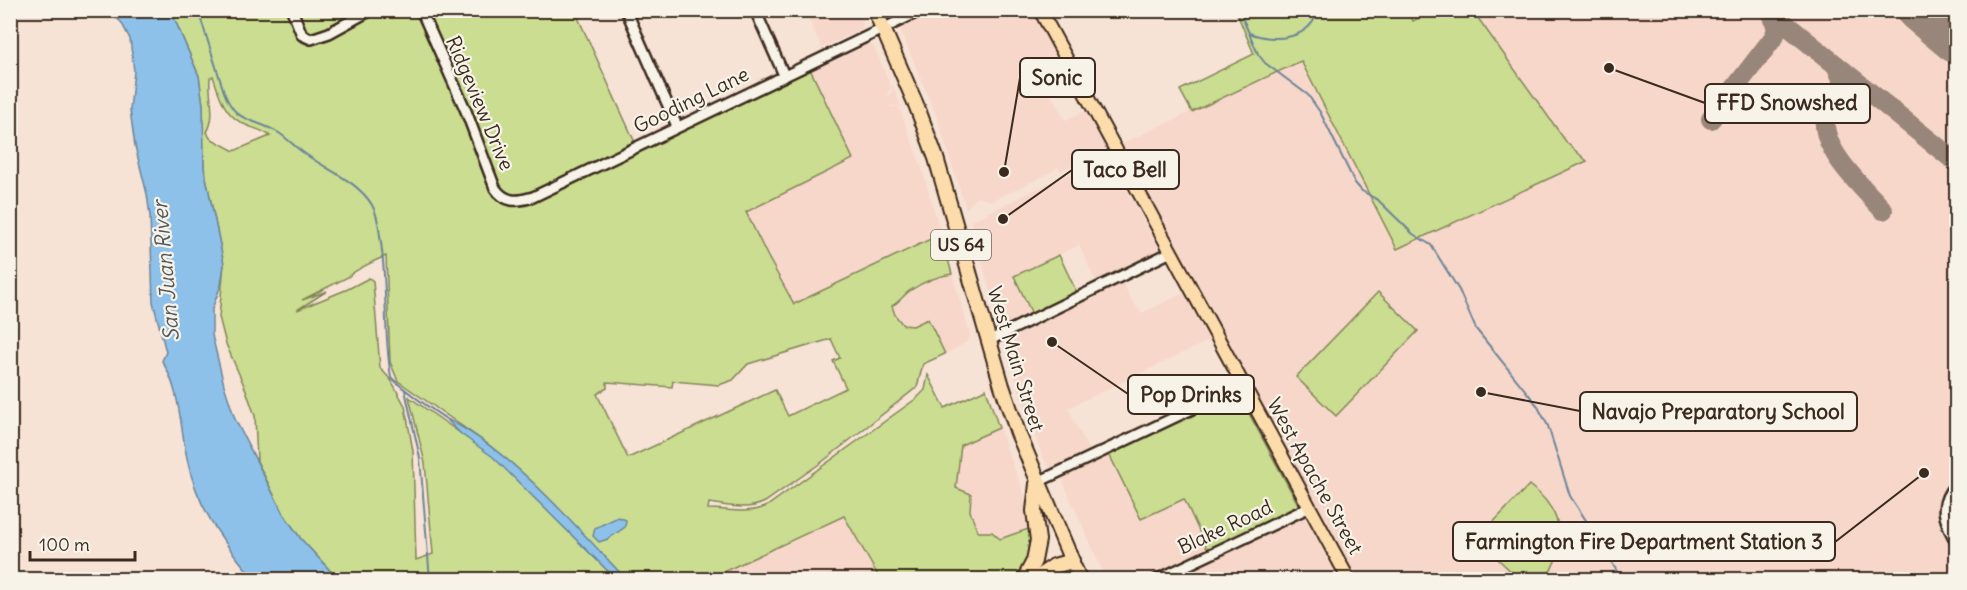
<svg xmlns="http://www.w3.org/2000/svg" width="1967" height="590" font-family="Delius,sans-serif">
  <style>
    .built { fill: #f7d7ca }
    .green { fill: #cadd91; stroke: #828458; stroke-width: 1.5; fill-rule: evenodd }
    .water { fill: #8dc1ea; stroke: #6c8598; stroke-width: 1.5 }
    .lines { fill: none; stroke-linecap: round; stroke-linejoin: round }
    .stream { stroke: #6c8598; stroke-width: 2 }
    .taxiway { stroke: #99867a; stroke-width: 20 }
    .runway { stroke: #99867a; stroke-width: 46 }
    .minor-casing { stroke: #3b2a1e; stroke-width: 14 }
    .major-casing { stroke: #3b2a1e; stroke-width: 16 }
    .highway-casing { stroke: #3b2a1e; stroke-width: 18 }
    .minor { stroke: #f7f3e8; stroke-width: 9 }
    .major { stroke: #fddcac; stroke-width: 12 }
    .highway { stroke: #fddcac; stroke-width: 14 }
    .labels { text-anchor: middle; stroke-width: 4.5; stroke-linejoin: round; paint-order: stroke }
    .shield { fill: #f7f3e8; stroke: #73665b; stroke-width: 1.5 }
    .shield-label { font-size: 18px; font-weight: bold; fill: #3b2a1e }
    .street-label { font-size: 20px; fill: #3b2a1e; stroke: #f7f3e8 }
    .water-label { font-size: 21px; font-style: italic; fill: #54575b; stroke: #f7f3e8 }
    .leader { fill: none; stroke: #3b2a1e; stroke-width: 2 }
    .callout-dot { fill: #3b2a1e; stroke: #f7f3e8; stroke-width: 2 }
    .callout { fill: #f7f3e8; stroke: #3b2a1e; stroke-width: 2 }
    .callout-label { font-size: 21px; text-anchor: middle; font-weight: bold; fill: #3b2a1e }
  </style>
  <rect width="100%" height="100%" fill="#f7e2d6"/>
  <filter id="ink" filterUnits="userSpaceOnUse"><feTurbulence type="fractalNoise" baseFrequency=".0167" numOctaves="2"/><feDisplacementMap in="SourceGraphic" scale="12" xChannelSelector="R" yChannelSelector="G"/><feConvolveMatrix kernelMatrix="1 2 1 2 8 2 1 2 1" color-interpolation-filters="sRGB"/></filter>
  <g filter="url(#ink)">
    <!-- built -->
    <g class="built">
      <polygon points="805,11 858,11 863,26 861,29 822,48"/>
      <polygon points="930,11 1031,11 1061,65 1040,74 1065,120 1085,111 1106,149 1060,171 1058,167 1046,175 991,201 977,197 966,209 938,120 901,31 904,24"/>
      <polygon points="1473,11 1956,11 1956,579 1357,579 1122,144 1300,61 1397,248 1587,161 1567,143"/>
      <polygon points="867,43 871,44 875,49 891,87 890,90 886,94 888,95 892,92 892,84 902,109 897,105 890,106 890,108 897,106 900,110 922,169 941,234 794,304 768,257 746,211 853,159 810,69 819,65 820,66 857,46 857,48"/>
      <polygon points="1108,154 1160,251 1097,284 1079,245 1014,276 1032,314 1012,323 1002,324 997,317 971,221"/>
      <polygon points="952,274 970,334 968,340 969,341 945,354 928,320 913,326 903,325 895,315 892,305 901,300 908,291 939,276"/>
      <polygon points="1122,280 1132,301 1142,313 1184,293 1210,340 1068,408 1089,451 1056,467 1050,467 1044,460 1029,420 1005,346 1006,341 1027,326"/>
      <polygon points="999,428 1023,491 1033,528 1028,529 1000,539 992,532 978,532 970,511 971,494 956,488 961,445"/>
      <polygon points="1109,454 1141,519 1184,499 1208,550 1145,579 1106,579 1061,477"/>
      <polygon points="1303,515 1340,579 1167,580"/>
      <polygon points="845,516 880,579 708,580"/>
    </g>
    <!-- green -->
    <g class="green">
      <path d="M171,11H575L638,149L810,69L853,159L746,212L768,257L794,304L941,234L952,274C938,276 923,282 911,290C904,294 901,301 892,306L895,315L903,325L913,326L928,319L945,354L923,364L917,387L822,462L765,502C747,511 729,506 709,503L708,509C729,509 747,515 767,506L917,398L925,390L928,375L945,408L986,389L999,428L961,445L956,488L971,494L970,511L978,532H992L1000,539L1031,528V552L1019,579H880L844,516L708,579H626L538,488L511,464L489,445L398,381L390,362L386,256C378,259 353,271 348,277L302,300L327,291L297,310L348,289L369,278L373,281L380,368L391,380L405,406L413,451L416,560L433,554L425,463L409,397L493,456L616,579H338L301,539L283,513L257,461L255,416L246,390L226,344L219,317L224,264L204,168L203,105L199,76ZM213,76C220,98 225,117 248,126C256,129 262,130 270,136L234,151L210,138L207,132C217,115 208,96 210,78ZM831,339L840,358L833,361L846,388L788,416L775,390L628,458L597,394L607,388V382L672,387L673,381L719,385L733,380L748,364Z"/>
      <polygon points="1236,11 1409,11 1413,21 1433,11 1473,11 1567,143 1587,161 1397,249 1301,61 1192,112 1180,90 1254,54"/>
      <polygon points="1059,255 1077,293 1032,314 1014,276"/>
      <polygon points="1378,292 1418,331 1336,416 1296,377"/>
      <polygon points="1236,395 1240,397 1299,506 1208,550 1184,499 1141,519 1109,454"/>
      <path d="M1529,485C1562,509 1570,545 1545,579H1519L1481,543L1480,536Z"/>
    </g>
    <!-- water -->
    <g class="water">
      <path d="M109,11H171L199,76L203,105L204,168L224,264L221,285L212,309V335L224,385L235,419L283,513L301,539L338,579H254C224,543 199,511 188,463C180,429 181,391 162,361L166,352L153,302L150,216L147,194L135,146L130,110L134,71L130,39L121,22Z"/>
      <path d="M445,418C514,452 573,524 626,579H616L493,457L461,434Z"/>
      <polygon points="618,517 626,520 625,527 608,539 599,542 593,536 595,528"/>
    </g>
    <g class="lines">
      <!-- stream -->
      <g class="stream">
        <path d="M198,10L224,92C236,125 253,117 279,133C288,139 295,147 304,153C325,169 358,181 372,205C377,214 379,226 380,236C388,283 383,331 391,377C404,391 429,407 446,419"/>
        <polyline points="1239,10 1258,54 1265,63 1308,95 1320,112 1355,183 1362,191 1378,200 1413,234 1431,245 1459,290 1476,329 1537,405 1548,426 1570,496 1597,537 1622,580"/>
        <path d="M1249,33C1273,42 1310,41 1318,10"/>
        <polyline points="405,390 420,458 430,580"/>
      </g>
      <!-- taxiway -->
      <g class="taxiway">
        <polyline points="1768,10 1956,162"/>
        <path d="M1836,65L1843,81C1839,93 1829,102 1826,114C1817,147 1863,187 1883,210"/>
        <polyline points="1711,119 1774,37 1777,29 1772,13"/>
      </g>
      <!-- runway -->
      <polyline class="runway" points="1920,10 1956,40"/>
      <defs>
        <g id="minor">
          <polyline points="292,10 302,35 311,39 329,33 371,10"/>
          <path d="M421,10L466,111L495,188C505,203 517,202 533,197L922,10"/>
          <polyline points="626,10 677,126"/>
          <polyline points="755,10 784,75"/>
          <polyline points="988,341 1171,252"/>
          <polyline points="1038,482 1243,385"/>
          <path d="M1956,484C1937,505 1944,520 1956,542"/>
          <polyline points="1156,580 1310,507"/>
        </g>
        <g id="major">
          <polyline points="1040,10 1349,580"/>
          <polyline points="1072,561 1081,580"/>
        </g>
        <g id="highway">
          <polyline points="875,10 917,107 936,158 1002,386 1018,433 1072,561"/>
          <polyline points="1024,580 1034,561 1038,540 1034,511 1037,484"/>
          <polyline points="1034,580 1054,566 1072,561"/>
        </g>
      </defs>
      <!-- minor casing -->
      <use href="#minor" class="minor-casing"/>
      <!-- major casing -->
      <use href="#major" class="major-casing"/>
      <!-- highway casing -->
      <use href="#highway" class="highway-casing"/>
      <!-- minor -->
      <use href="#minor" class="minor"/>
      <!-- major -->
      <use href="#major" class="major"/>
      <!-- highway -->
      <use href="#highway" class="highway"/>
    </g>
  </g>
  <g class="labels">
    <!-- shield labels -->
    <rect class="shield" x="931" y="230" width="60" height="30" rx="4.5"/>
    <g class="shield-label">
      <text x="961" y="251">US 64</text>
    </g>
    <!-- street labels -->
    <g class="street-label">
      <text transform="translate(691 100) rotate(-26)" y="7">Gooding Lane</text>
      <text transform="translate(480 103) rotate(67)" y="7">Ridgeview Drive</text>
      <text transform="translate(1016 359) rotate(73)" y="7">West Main Street</text>
      <text transform="translate(1315 476) rotate(61)" y="7">West Apache Street</text>
      <text transform="translate(1225 527) rotate(-25)" y="7">Blake Road</text>
    </g>
    <!-- water labels -->
    <g class="water-label">
      <text transform="translate(166 271) rotate(-95)" y="7">San Juan River</text>
    </g>
  </g>
  <!-- callouts -->
  <path class="leader" d="M1004 172L1020 78M1609 68L1705 103M1003 219L1072 170M1052 342L1128 394M1481 392L1580 411M1924 473L1835 542"/>
  <g class="callout-dot">
    <circle cx="1004" cy="172" r="6"/>
    <circle cx="1609" cy="68" r="6"/>
    <circle cx="1003" cy="219" r="6"/>
    <circle cx="1052" cy="342" r="6"/>
    <circle cx="1481" cy="392" r="6"/>
    <circle cx="1924" cy="473" r="6"/>
  </g>
  <g class="callout">
    <rect x="1020" y="58" width="75" height="39" rx="6"/>
    <rect x="1705" y="84" width="165" height="39" rx="6"/>
    <rect x="1072" y="150" width="107" height="39" rx="6"/>
    <rect x="1128" y="375" width="126" height="39" rx="6"/>
    <rect x="1580" y="392" width="277" height="39" rx="6"/>
    <rect x="1453" y="522" width="382" height="39" rx="6"/>
  </g>
  <g class="callout-label">
    <text x="1057" y="85">Sonic</text>
    <text x="1787" y="110">FFD Snowshed</text>
    <text x="1125" y="177">Taco Bell</text>
    <text x="1191" y="402">Pop Drinks</text>
    <text x="1718" y="419">Navajo Preparatory School</text>
    <text x="1644" y="549">Farmington Fire Department Station 3</text>
  </g>
  <!-- margin -->
  <rect width="1967" height="590" fill="none" stroke="#f7f3e8" stroke-width="36"/>
  <rect x="18" y="18" width="1931" height="554" fill="none" stroke="#3b2a1e" stroke-width="2" filter="url(#ink)"/>
  <!-- scale -->
  <path d="M30 551v9h105v-9" fill="none" stroke="#3b2a1e" stroke-width="3"/>
  <text x="39" y="551" font-size="18" fill="#3b2a1e" stroke="#f7f3e8" stroke-width="4.5" paint-order="stroke">100 m</text>
</svg>
